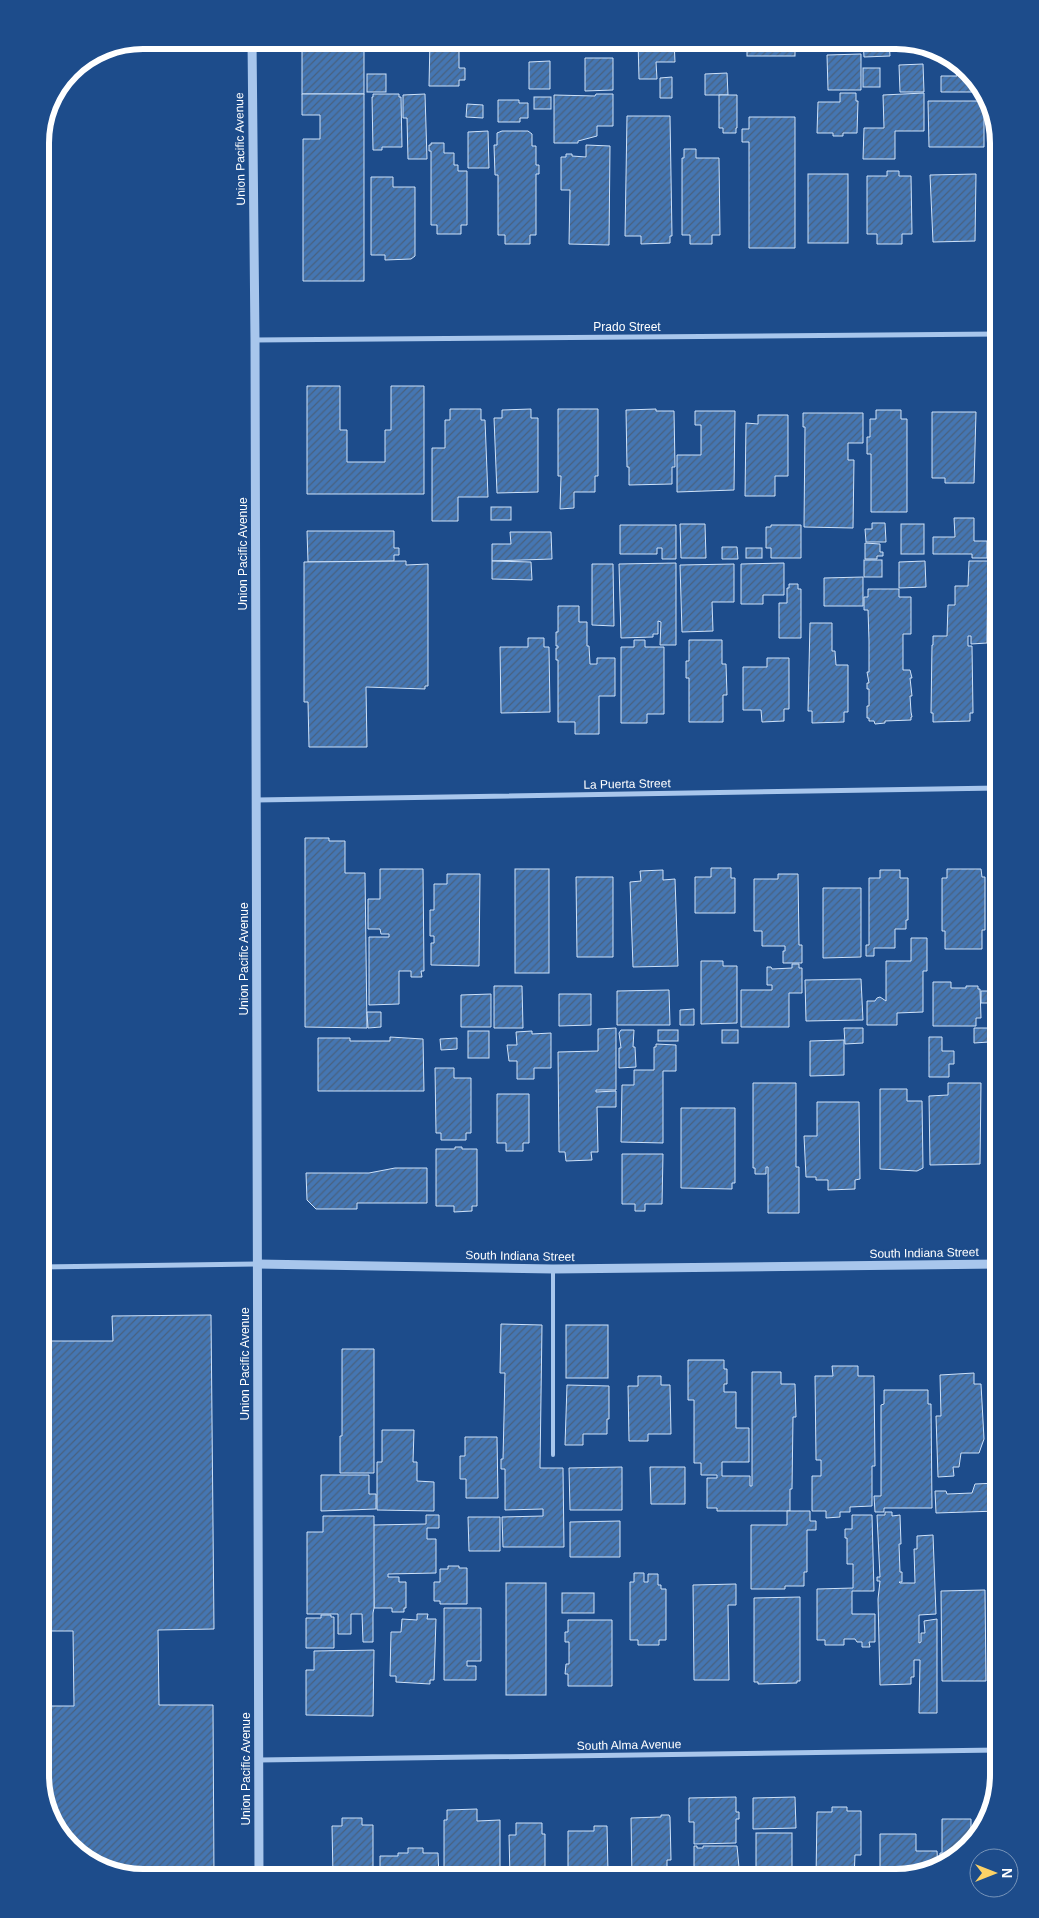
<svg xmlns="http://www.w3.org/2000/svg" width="1039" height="1918" font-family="Helvetica,sans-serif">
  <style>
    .building { fill: url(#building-hatch); stroke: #cde1f9 }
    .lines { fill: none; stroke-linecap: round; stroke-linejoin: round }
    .service { stroke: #a8c6ec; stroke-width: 4 }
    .minor { stroke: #a8c6ec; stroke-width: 5 }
    .tertiary { stroke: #a8c6ec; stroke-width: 9 }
    .labels { text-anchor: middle; stroke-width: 4; stroke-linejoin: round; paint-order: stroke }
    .street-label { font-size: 12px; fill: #fff; stroke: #1d4c8b }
    .rim { fill: none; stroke: #fff; stroke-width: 6 }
  </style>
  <defs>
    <pattern id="building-hatch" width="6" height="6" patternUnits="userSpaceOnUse" patternTransform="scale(1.25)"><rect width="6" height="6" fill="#4576b2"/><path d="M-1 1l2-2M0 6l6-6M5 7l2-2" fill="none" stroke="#48617f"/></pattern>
  </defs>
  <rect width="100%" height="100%" fill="#1d4c8b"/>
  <!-- building -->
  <g class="building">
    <rect x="302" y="40" width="62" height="54"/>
    <polygon points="430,40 459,40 459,68 465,68 465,80 459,80 459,86 429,86"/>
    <polygon points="556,40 592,40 592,43 556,44"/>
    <polygon points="638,40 674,40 675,62 656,62 657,79 639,79"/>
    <rect x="747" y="40" width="48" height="16"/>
    <polygon points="863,40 889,40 890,56 864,57"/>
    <polygon points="861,54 861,90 828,90 827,55"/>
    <polygon points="585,58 613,58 613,90 585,91"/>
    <polygon points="550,61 550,89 529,89 529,62"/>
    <polygon points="957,61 982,92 941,92 941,76 957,76"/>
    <polygon points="923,64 924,92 900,92 899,65"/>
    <rect x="863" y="68" width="17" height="19"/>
    <polygon points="727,73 728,95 705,95 705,74"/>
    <rect x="367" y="74" width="19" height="18"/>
    <polygon points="672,77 672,98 660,98 660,78"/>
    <polygon points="840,93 856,93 856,101 858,101 857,133 843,133 843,136 833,136 833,133 817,133 818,102 840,102"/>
    <polygon points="924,93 924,131 895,131 895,159 863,159 864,128 884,128 883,95"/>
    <polygon points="302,94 364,94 364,281 303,281 303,139 320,139 320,115 302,115"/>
    <polygon points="373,94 399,94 399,97 401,97 402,147 382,147 382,150 373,150 372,97 373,97"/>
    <polygon points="425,94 427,159 408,159 407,118 403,118 403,95"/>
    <polygon points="596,94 613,94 613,126 597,126 597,136 578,141 578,143 554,143 554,95 595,96"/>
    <polygon points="719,95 737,95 737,128 736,128 736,133 723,133 723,128 719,128"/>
    <rect x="534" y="97" width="17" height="12"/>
    <polygon points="498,100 519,100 519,103 528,103 528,118 520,118 520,122 498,122"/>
    <polygon points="928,101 984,101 984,147 929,147"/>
    <polygon points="467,104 483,105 483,118 466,117"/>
    <polygon points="627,116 670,116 672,236 670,236 670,243 641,244 641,236 625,236"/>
    <polygon points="749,117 795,117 795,248 749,248 749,142 742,142 742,129 749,129"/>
    <polygon points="488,131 489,168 468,168 468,132"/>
    <polygon points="502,131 528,131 532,134 532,146 536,146 536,165 539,165 539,174 536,174 536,235 530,235 530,244 505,244 505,235 498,235 498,175 495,175 494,145 497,145 497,133"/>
    <polygon points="431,143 444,143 444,153 454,153 454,165 458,165 458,171 467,171 467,225 461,225 461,234 437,234 437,225 431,225 431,151 429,151 429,145 431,145"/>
    <polygon points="586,145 610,146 609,245 569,244 570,190 561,190 561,157 566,157 566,154 572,154 572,156 586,157"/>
    <polygon points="684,149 696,149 696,158 719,158 720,235 712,235 712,244 690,244 690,235 682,235 682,158 684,158"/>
    <polygon points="991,163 999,163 999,242 993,242 993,188 991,188"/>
    <polygon points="887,171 899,171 899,176 911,176 912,234 902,234 902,244 877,244 877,234 867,234 867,176 887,176"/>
    <rect x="808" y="174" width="40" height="69"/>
    <polygon points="976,174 975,241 933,242 930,175"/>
    <polygon points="371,177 393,177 393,187 415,187 415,256 411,259 385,260 385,255 371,255"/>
    <polygon points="307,386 340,386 340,430 347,430 347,462 385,462 385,430 391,430 391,386 424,386 424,494 307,494"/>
    <polygon points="450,409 481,409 481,420 485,420 488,497 458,497 458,521 432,521 432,448 445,448 445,420 450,420"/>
    <polygon points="531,409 531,418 538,418 538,492 497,493 494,418 502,418 502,410"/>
    <polygon points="558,409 598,409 598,476 595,476 595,492 574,492 574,508 560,509 561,476 558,476"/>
    <polygon points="656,409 656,411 674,411 675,467 672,467 672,484 629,485 629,467 627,467 626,410"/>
    <polygon points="876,410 901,410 901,419 907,419 907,512 871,512 871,454 867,454 867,437 870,437 870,419 876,419"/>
    <polygon points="695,411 735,411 734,490 677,492 677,455 701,455 701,425 695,425"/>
    <polygon points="932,412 976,412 974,483 945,483 945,478 932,478"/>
    <polygon points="803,413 863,413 863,443 848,443 848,460 854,460 853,528 804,527 805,427 803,427"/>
    <polygon points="758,415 788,415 788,476 775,476 775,496 745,496 746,423 758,424"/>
    <rect x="491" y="507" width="20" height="13"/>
    <polygon points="954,518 974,518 974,541 987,541 987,558 972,558 972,554 933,554 933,537 955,537"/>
    <polygon points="872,523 885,523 886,542 866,542 865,529 872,529"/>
    <polygon points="680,524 705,524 706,558 681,558"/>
    <rect x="901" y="524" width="23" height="30"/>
    <polygon points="620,525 676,525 676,559 662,559 662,548 657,548 657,554 620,554"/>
    <polygon points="771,525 801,525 801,558 771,558 771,548 766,548 766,527 771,527"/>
    <polygon points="307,531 394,531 394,548 399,548 399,555 394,555 394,561 308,562"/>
    <polygon points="510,532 551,532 552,559 492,561 492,544 511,544"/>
    <polygon points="865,543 880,544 880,552 883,552 883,556 877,556 877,559 865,559"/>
    <polygon points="722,547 737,547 738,559 722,559"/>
    <rect x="746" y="548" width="16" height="10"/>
    <rect x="864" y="560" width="18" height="17"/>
    <polygon points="991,560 997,561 997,565 999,565 999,595 994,595 995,574 990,574"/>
    <polygon points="406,561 406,565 428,564 428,686 425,686 425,689 366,687 367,747 309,747 308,702 304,702 304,562"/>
    <polygon points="492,561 531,562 532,580 492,579"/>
    <polygon points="925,561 926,587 899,588 899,562"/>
    <polygon points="969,561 988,561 987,643 971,644 971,636 968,636 968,646 972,646 973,713 970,713 970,721 933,722 933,713 931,713 932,645 933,645 933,636 947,636 948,605 955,605 955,586 968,586"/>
    <polygon points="676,563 676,645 660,645 661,622 658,621 658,634 653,634 653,637 621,638 619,564"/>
    <polygon points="784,563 784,595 763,595 763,604 741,604 741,564"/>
    <polygon points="592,564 613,564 614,626 592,625"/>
    <polygon points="734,564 734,602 712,602 713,631 682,632 680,565"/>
    <polygon points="863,577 863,606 824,606 824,578"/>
    <polygon points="789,584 798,584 798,589 801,589 801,638 779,638 779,603 787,603 787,588 789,588"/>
    <polygon points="868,589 899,589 899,597 911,597 911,634 903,634 903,670 910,670 912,678 910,678 912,696 910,696 911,712 912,717 911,717 911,720 885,721 885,723 875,724 874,721 869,721 869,718 867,718 867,706 869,706 869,689 867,689 867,683 869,683 867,672 869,672 869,641 868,610 864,610 864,597 868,597"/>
    <polygon points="558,606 579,606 579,622 587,622 587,646 589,646 590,664 597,664 597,658 615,658 615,696 599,696 599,734 575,734 575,722 558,722 558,660 556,660 556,648 558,648 558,646 556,646 556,632 558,632"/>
    <rect x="993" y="619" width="6" height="92"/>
    <polygon points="810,623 832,623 832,651 835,651 836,665 848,665 848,712 844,712 844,722 812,723 812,711 808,711"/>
    <polygon points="528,638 544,638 544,647 549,647 550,712 501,713 500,647 528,647"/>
    <polygon points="634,640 645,640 645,647 664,647 664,714 647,714 647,723 621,723 621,647 634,647"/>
    <polygon points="689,640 722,640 722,664 726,664 727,695 723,695 723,722 689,722 689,678 686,678 686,661 689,661"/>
    <polygon points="767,658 789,658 789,709 784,709 784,721 762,722 761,710 743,710 743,667 767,667"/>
    <polygon points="305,838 329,838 329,841 345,841 345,873 365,873 367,1028 305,1027"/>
    <polygon points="711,868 731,868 731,878 735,878 735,913 695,913 695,877 711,877"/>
    <polygon points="380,869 423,869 424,971 421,971 422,977 411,977 411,971 399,971 399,1004 369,1005 369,937 389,937 389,934 381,934 380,929 368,929 368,899 380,899"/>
    <rect x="515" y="869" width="34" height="104"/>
    <polygon points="947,869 981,869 982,877 985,877 985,930 982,930 982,949 945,949 945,931 942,931 942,878 947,878"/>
    <polygon points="663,870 663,880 675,879 678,966 633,967 630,882 641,881 640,871"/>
    <polygon points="880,870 900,870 900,878 908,878 908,920 906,920 906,929 895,929 895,948 874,948 874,956 866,956 866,945 869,945 869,878 880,878"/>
    <polygon points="447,874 480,874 479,966 431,965 431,943 434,943 434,936 430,936 430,910 434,910 434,884 447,884"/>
    <polygon points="778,874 798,874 799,945 802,945 802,963 783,963 783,951 785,951 785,946 762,946 762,931 754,931 754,879 778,879"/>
    <polygon points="576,877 613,877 613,957 577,957"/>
    <polygon points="823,888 861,888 861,957 823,958"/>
    <polygon points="911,938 927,938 927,971 923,971 923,1012 897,1013 897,1025 867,1025 867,1001 875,1001 877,998 880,997 886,1001 886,961 911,961"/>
    <polygon points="701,961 723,961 723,966 737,966 737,1023 701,1024"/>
    <polygon points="792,964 799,964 799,968 802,968 802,993 789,993 789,1027 741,1027 741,990 772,990 772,985 767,985 767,967 771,967 772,969 792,968"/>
    <polygon points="861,979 863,1020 806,1021 805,980"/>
    <polygon points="933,982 951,982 951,988 966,988 966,986 978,986 978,989 980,989 981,1018 976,1018 976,1026 933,1026"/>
    <polygon points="494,986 522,986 523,1028 494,1028"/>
    <polygon points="990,987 999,987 999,1025 991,1025 990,1011 988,1011 988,991 990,991"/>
    <polygon points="669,990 670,1025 617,1025 617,991"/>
    <rect x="981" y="991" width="7" height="12"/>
    <polygon points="491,994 491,1027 461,1027 461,995"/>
    <polygon points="559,994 591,994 591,1025 559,1026"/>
    <polygon points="694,1009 694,1025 680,1025 680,1010"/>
    <polygon points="367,1012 381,1012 381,1027 368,1028"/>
    <polygon points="616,1028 616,1090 596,1090 596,1092 616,1091 616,1107 597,1107 598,1152 591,1152 592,1160 566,1161 565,1152 559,1152 558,1052 598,1051 598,1029"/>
    <polygon points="844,1028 863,1028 863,1043 845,1044"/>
    <polygon points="974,1028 989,1028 989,1042 974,1043"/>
    <rect x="992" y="1028" width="7" height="37"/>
    <polygon points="621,1030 634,1030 633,1047 635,1047 636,1067 619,1068 619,1048 621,1048 619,1033"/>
    <rect x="658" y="1030" width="20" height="11"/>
    <rect x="722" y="1030" width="16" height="13"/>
    <rect x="468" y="1031" width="21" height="27"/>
    <polygon points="532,1031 532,1034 551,1033 551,1068 534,1068 534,1079 517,1079 517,1061 509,1061 507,1045 517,1045 516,1032"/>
    <polygon points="390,1037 423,1039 424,1091 318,1091 318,1038 350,1038 350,1041 390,1041"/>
    <polygon points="929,1037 942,1037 942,1051 954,1051 954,1064 949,1064 949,1077 929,1077"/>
    <polygon points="457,1038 457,1049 441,1050 440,1039"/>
    <polygon points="844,1040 844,1075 810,1076 810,1041"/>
    <polygon points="656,1044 676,1045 676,1071 663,1071 663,1143 621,1142 622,1085 634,1085 634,1070 654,1070 654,1047 656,1047"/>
    <polygon points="435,1068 454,1068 454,1078 471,1078 471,1133 466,1133 466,1140 441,1140 441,1133 436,1133"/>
    <polygon points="753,1083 796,1083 796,1167 799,1167 799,1213 768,1213 768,1167 766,1167 766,1174 755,1174 755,1168 753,1168"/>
    <polygon points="948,1083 981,1083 980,1164 930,1165 929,1096 948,1095"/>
    <polygon points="880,1089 907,1089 907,1101 922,1101 923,1168 917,1171 880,1169"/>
    <polygon points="497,1094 529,1094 529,1143 523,1143 523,1151 506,1151 506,1143 497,1143"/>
    <polygon points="817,1102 859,1102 860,1179 855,1180 855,1189 828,1190 828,1180 816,1180 816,1177 806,1177 804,1136 817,1136"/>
    <polygon points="681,1108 735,1108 735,1183 732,1183 732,1189 681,1188"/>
    <polygon points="455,1147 462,1147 462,1149 477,1149 477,1206 472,1206 472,1211 454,1212 454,1206 436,1206 436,1149 455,1149"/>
    <polygon points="622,1154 663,1154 662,1204 645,1204 645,1211 635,1211 635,1204 622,1204"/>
    <polygon points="395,1168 427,1168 427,1203 357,1203 357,1209 316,1209 307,1200 306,1173 369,1173"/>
    <polygon points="211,1315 214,1629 158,1630 159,1705 213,1705 214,1878 136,1878 85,1860 48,1815 40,1775 40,1706 74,1706 73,1631 40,1631 40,1341 113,1341 112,1316"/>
    <polygon points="501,1324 542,1325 540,1468 563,1468 564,1547 503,1547 502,1517 543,1516 543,1509 505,1510 505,1469 501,1469 501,1459 503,1459 505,1373 500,1373"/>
    <rect x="566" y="1325" width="42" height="53"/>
    <polygon points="342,1349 374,1349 374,1473 340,1473 340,1436 342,1436"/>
    <polygon points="688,1360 724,1360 724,1369 727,1369 727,1384 724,1384 724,1392 736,1392 736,1428 749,1428 749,1462 722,1462 722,1476 750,1476 750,1486 752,1486 752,1372 781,1372 781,1384 795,1384 796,1417 793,1417 792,1489 790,1489 790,1511 717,1511 717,1508 707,1508 707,1478 717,1478 717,1475 701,1475 701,1463 694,1463 694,1400 688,1400"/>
    <polygon points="832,1366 858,1366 858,1376 874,1376 875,1466 872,1466 872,1506 850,1507 850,1512 840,1512 840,1517 826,1518 826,1511 812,1511 812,1476 821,1476 821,1460 816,1460 815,1376 833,1376"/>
    <polygon points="974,1373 974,1384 981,1384 984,1439 979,1453 961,1453 959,1467 953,1467 954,1476 938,1477 936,1416 941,1416 940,1375"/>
    <polygon points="638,1376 661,1376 661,1385 670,1385 671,1434 648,1434 648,1441 629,1441 628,1386 638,1386"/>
    <polygon points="567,1385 609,1386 609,1419 607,1419 607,1434 583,1434 583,1445 565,1445"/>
    <polygon points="884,1390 928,1390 928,1404 931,1404 932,1508 884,1508 884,1512 875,1512 874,1496 881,1496 881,1405 884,1404"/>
    <polygon points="382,1430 414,1430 413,1462 417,1462 417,1481 434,1482 434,1511 377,1510 377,1462 382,1462"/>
    <polygon points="465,1437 497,1437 498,1498 466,1498 466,1479 460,1479 460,1456 465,1456"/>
    <polygon points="622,1467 622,1510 570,1510 569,1468"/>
    <polygon points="650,1467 685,1467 685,1504 651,1504"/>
    <polygon points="321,1475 369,1475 369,1494 376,1494 376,1509 321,1511"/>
    <polygon points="997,1483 998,1511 936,1513 935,1491 946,1491 947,1494 972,1493 975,1484"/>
    <polygon points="787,1511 810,1511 810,1521 816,1521 816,1530 807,1530 807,1572 804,1572 804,1586 785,1586 785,1589 751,1589 751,1525 787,1525"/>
    <polygon points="885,1512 892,1512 892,1516 900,1515 901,1544 899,1544 900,1572 902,1572 902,1582 899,1582 900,1583 915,1583 914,1549 917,1549 917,1536 933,1535 936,1614 919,1615 919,1643 921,1642 921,1633 925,1633 924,1621 937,1619 937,1713 919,1713 920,1660 914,1660 914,1677 911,1677 911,1684 880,1685 878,1599 880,1581 877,1581 877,1577 880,1577 877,1515 885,1515"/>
    <polygon points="426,1515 439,1515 439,1528 427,1528 427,1539 436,1539 436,1573 388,1574 388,1577 399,1577 399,1582 406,1582 406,1608 404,1608 404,1612 392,1612 392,1608 374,1608 373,1525 426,1524"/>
    <polygon points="852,1515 872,1515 874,1591 852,1591 852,1614 875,1614 875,1642 869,1642 870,1647 862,1647 862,1642 857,1642 855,1639 844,1639 844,1645 825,1645 825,1640 817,1640 817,1589 853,1588 853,1564 847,1564 847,1538 845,1538 845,1529 852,1529"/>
    <polygon points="323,1516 374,1516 374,1608 373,1613 373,1642 363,1642 362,1614 351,1614 351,1634 338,1634 338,1614 307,1614 307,1532 323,1532"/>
    <polygon points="468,1517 500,1517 500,1551 469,1551"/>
    <polygon points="620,1521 620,1557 570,1557 570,1522"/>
    <polygon points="448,1566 459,1566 459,1568 467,1568 467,1604 440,1604 440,1601 434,1601 434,1582 440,1582 440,1569 448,1569"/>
    <polygon points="634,1573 644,1573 644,1582 648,1582 648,1574 658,1574 658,1585 661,1585 661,1589 666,1589 666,1640 659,1640 659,1645 638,1645 638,1640 630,1640 630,1582 634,1582"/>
    <rect x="506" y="1583" width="40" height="112"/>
    <polygon points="736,1584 736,1605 728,1605 729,1680 694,1680 693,1585"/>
    <polygon points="985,1590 986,1681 942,1681 941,1591"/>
    <rect x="562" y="1593" width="32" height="20"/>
    <polygon points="800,1597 800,1681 797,1681 797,1683 758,1684 758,1682 754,1682 754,1598"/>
    <polygon points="444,1608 481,1608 481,1661 467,1661 467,1666 476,1666 476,1680 444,1680"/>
    <polygon points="417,1614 428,1614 427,1619 436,1619 434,1680 430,1680 430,1684 396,1682 396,1676 390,1676 391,1632 401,1632 402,1619 417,1620"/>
    <polygon points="321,1615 331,1615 331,1617 334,1617 334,1648 306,1648 306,1618 321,1618"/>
    <polygon points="568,1620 612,1620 612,1686 568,1686 568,1674 565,1674 566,1664 569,1664 569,1642 565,1642 565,1632 568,1632"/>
    <polygon points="374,1650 373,1716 306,1715 306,1670 314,1670 314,1651"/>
    <polygon points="736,1797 736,1812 739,1812 739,1819 736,1819 736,1843 694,1844 694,1822 689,1822 689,1798"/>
    <polygon points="795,1797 796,1828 753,1829 753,1798"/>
    <polygon points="832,1807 847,1807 847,1811 861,1811 861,1855 855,1855 854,1878 816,1878 817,1812 832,1812"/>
    <polygon points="477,1809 477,1821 500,1820 500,1878 444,1878 444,1820 447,1820 447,1810"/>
    <polygon points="661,1815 669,1815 670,1817 671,1860 667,1860 667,1878 632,1878 631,1818 661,1817"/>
    <polygon points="342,1818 362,1818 362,1825 373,1825 373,1878 328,1878 328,1876 333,1876 332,1826 342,1826"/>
    <polygon points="942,1819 971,1819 971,1835 978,1835 940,1867 940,1853 942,1853"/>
    <polygon points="516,1823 542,1823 542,1834 545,1834 545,1875 550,1875 550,1878 510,1878 509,1835 516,1835"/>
    <polygon points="594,1826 607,1826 608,1872 604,1872 604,1878 568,1878 568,1831 594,1831"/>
    <rect x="756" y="1833" width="36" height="45"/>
    <polygon points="880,1834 916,1834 916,1851 937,1851 938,1868 896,1878 876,1878 876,1870 880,1870"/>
    <polygon points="694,1846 697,1846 697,1848 703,1848 703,1846 737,1846 740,1878 694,1878"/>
    <polygon points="408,1848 423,1848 423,1853 438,1853 439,1878 380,1878 380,1856 398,1856 398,1853 408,1853"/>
  </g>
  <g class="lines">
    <!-- service -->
    <polyline class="service" points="553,1269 553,1455"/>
    <!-- minor -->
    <g class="minor">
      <polyline points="255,340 999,334"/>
      <polyline points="256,800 999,788"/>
      <polyline points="40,1267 257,1264"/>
      <polyline points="259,1760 999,1750"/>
    </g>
    <!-- tertiary -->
    <g class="tertiary">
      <polyline points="252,40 255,340 259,1878"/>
      <polyline points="257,1264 553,1269 999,1264"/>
    </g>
  </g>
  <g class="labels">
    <!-- street labels -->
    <g class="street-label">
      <text transform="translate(240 149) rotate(-91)" y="4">Union Pacific Avenue</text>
      <text x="627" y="331">Prado Street</text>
      <text transform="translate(243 554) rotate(-90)" y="4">Union Pacific Avenue</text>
      <text transform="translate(627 784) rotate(-1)" y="4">La Puerta Street</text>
      <text transform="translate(244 959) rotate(-90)" y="4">Union Pacific Avenue</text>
      <text transform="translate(924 1253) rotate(-1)" y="4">South Indiana Street</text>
      <text transform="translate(520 1256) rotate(1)" y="4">South Indiana Street</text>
      <text transform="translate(245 1364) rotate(-90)" y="4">Union Pacific Avenue</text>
      <text transform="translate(629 1745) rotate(-1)" y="4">South Alma Avenue</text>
      <text transform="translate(246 1769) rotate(-90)" y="4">Union Pacific Avenue</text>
    </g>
  </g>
  <!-- crop -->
  <path d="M0 0H1039V1918H0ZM143 49H896A94 94 0 0 1 990 143V1775A94 94 0 0 1 896 1869H143A94 94 0 0 1 49 1775V143A94 94 0 0 1 143 49Z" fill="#1d4c8b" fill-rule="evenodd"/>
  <path class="rim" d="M143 49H896A94 94 0 0 1 990 143V1775A94 94 0 0 1 896 1869H143A94 94 0 0 1 49 1775V143A94 94 0 0 1 143 49Z"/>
  <!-- north arrow -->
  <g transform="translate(994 1873) rotate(90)"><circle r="24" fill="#1d4c8b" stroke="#7794b9"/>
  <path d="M0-4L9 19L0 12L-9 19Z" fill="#fcd266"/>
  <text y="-8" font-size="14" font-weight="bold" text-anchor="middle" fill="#ffffff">N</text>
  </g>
</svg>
